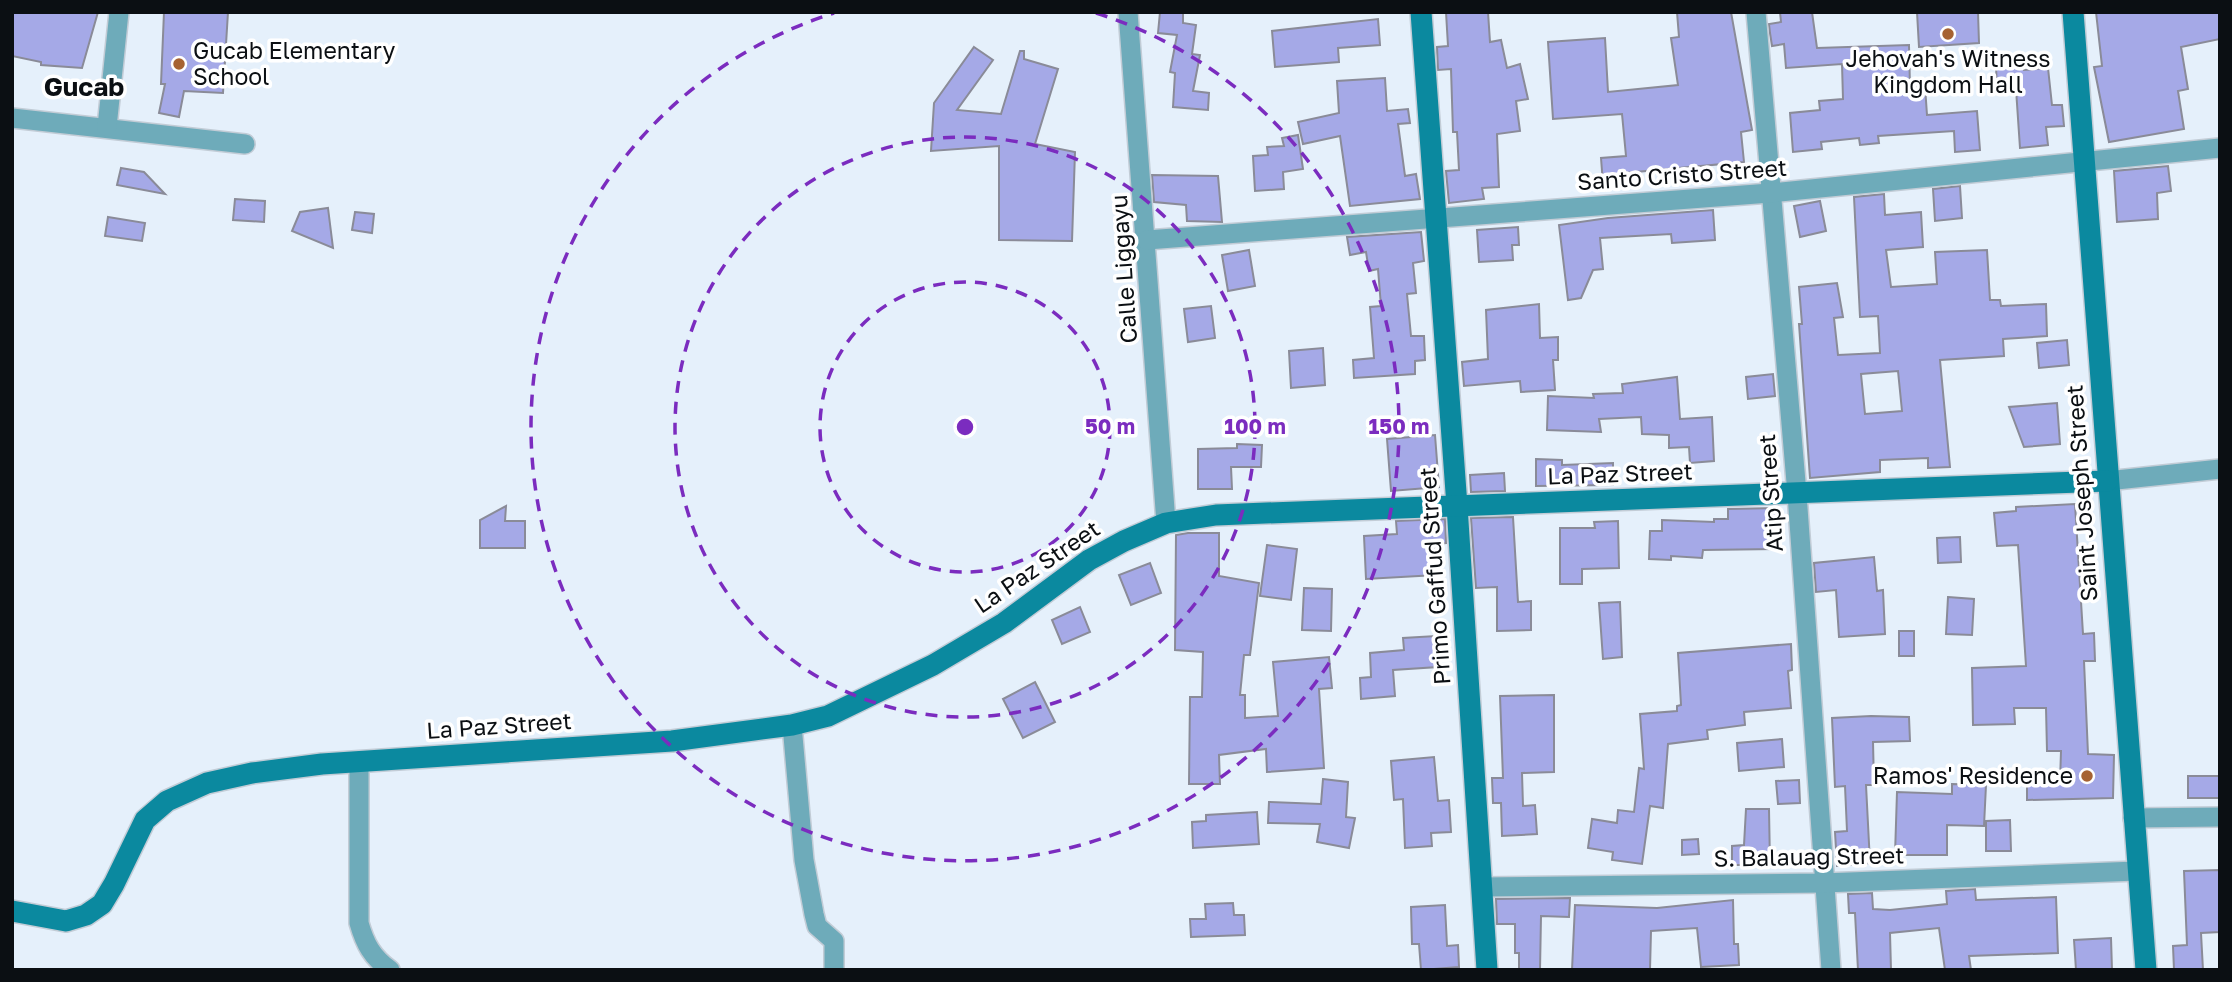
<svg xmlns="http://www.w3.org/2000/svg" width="2232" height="982" font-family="'Golos Text',sans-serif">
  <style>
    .building { fill: #a5a9e7; stroke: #8a8b98; stroke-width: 2; fill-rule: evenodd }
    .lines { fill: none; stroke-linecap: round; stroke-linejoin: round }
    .street-casing { stroke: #c2ccd6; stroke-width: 22 }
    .secondary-casing { stroke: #c2ccd6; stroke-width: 24 }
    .street { stroke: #6eabba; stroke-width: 19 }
    .secondary { stroke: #0b899f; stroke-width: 21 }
    .ring { fill: none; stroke: #7b2cbf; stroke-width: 3.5; stroke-dasharray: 12 9 }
    .poi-dot { fill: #a66232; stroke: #fff; stroke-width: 2.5 }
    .labels { text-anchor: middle; stroke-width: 7; stroke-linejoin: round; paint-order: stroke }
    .poi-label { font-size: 23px; fill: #0b0f13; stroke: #fff; text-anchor: start }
    .street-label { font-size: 23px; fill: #0b0f13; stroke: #fff }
    .quarter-label { font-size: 26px; font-weight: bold; fill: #0b0f13; stroke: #fff }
    .centre { fill: #7b2cbf; stroke: #fff; stroke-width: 3.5 }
    .ring-label { font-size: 21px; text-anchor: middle; font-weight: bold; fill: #7b2cbf; stroke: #fff; stroke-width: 7; stroke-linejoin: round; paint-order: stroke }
  </style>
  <rect width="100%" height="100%" fill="#e5f0fb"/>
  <!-- building -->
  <g class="building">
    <polygon points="12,12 98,12 82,68 41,65 41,62 12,56"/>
    <polygon points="164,12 228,12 223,93 184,91 179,117 159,113 165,84 161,84"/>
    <polygon points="1160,12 1183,12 1183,23 1196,25 1192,54 1200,55 1193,91 1209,93 1208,110 1173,107 1175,73 1170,72 1177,35 1158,33"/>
    <polygon points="1446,12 1488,12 1490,42 1501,40 1507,68 1520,64 1528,99 1516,101 1520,131 1497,134 1499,187 1482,188 1484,199 1449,203 1446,171 1459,170 1457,132 1453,132 1451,69 1438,70 1437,47 1448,46"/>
    <polygon points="1677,12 1731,12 1752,130 1741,132 1744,162 1625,173 1626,182 1603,184 1601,158 1626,156 1622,114 1553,119 1548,42 1605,38 1608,92 1678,85 1671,38 1679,37"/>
    <polygon points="1780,12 1812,12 1817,48 1909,45 1910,87 1925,86 1927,115 1977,111 1980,150 1955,152 1954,131 1878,136 1879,143 1860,145 1859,138 1821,142 1822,149 1793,152 1790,113 1820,110 1819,101 1843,99 1842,64 1786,68 1784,44 1772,46 1770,33 1769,24 1781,22"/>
    <polygon points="1917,12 1978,12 1979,43 1919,47"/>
    <polygon points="2096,12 2220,12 2220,39 2181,47 2188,89 2178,91 2184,129 2109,142 2094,67 2102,66"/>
    <polygon points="1378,19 1380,45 1338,48 1339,62 1275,67 1272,31"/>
    <polygon points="974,47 993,60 957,110 1001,114 1020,51 1024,51 1024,59 1058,69 1035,144 1075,152 1072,241 999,240 999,146 931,151 934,103"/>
    <polygon points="2023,64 2024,70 2048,68 2052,105 2062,105 2064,126 2046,127 2048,145 2020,148 2016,89 1997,90 1996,66"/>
    <polygon points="1385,78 1387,111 1408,109 1410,123 1398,124 1405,176 1416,174 1420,199 1350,206 1340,136 1303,144 1298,122 1339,113 1337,81"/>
    <polygon points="1298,135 1303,169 1283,172 1284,189 1255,191 1253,156 1268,155 1267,147 1284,146 1282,138"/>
    <polygon points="2168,166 2171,191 2157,193 2158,219 2117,222 2114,171"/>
    <polygon points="121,168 144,172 165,194 117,185"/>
    <polygon points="1152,175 1218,176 1222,222 1187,221 1186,205 1154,202"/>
    <polygon points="1960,186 1962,218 1935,221 1933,189"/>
    <path d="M1884,194L1885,215L1921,212L1923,247L1886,250L1891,287L1937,284L1935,252L1987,250L1990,300H2000L2001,306L2046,304L2047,336L2003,339L2004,356L1940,360L1950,467L1928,468V458L1880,460V472L1810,478L1799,324H1802L1799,287L1837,283L1843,317L1834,318L1838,355L1880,353L1878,316L1860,317L1854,197ZM1898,371L1902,411L1865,414L1861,374Z"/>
    <polygon points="235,199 265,201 264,222 233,220"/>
    <polygon points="1820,201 1826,231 1800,237 1794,206"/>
    <polygon points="328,208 333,248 292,231 300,212"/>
    <polygon points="1713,210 1715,240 1672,243 1671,234 1600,238 1603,269 1593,270 1581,298 1568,300 1559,225 1608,218"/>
    <polygon points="355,212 374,214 372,233 352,230"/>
    <polygon points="108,217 145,223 142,241 105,236"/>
    <polygon points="1518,227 1519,245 1512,245 1513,260 1479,262 1477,230"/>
    <polygon points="1421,232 1424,261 1413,263 1416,293 1407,294 1411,336 1424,336 1425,360 1415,361 1415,374 1354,378 1353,360 1374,358 1370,307 1381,306 1378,269 1369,271 1366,252 1350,255 1347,237"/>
    <polygon points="1249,250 1255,286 1228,291 1222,255"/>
    <polygon points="1539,304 1540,338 1558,337 1558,360 1553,360 1555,390 1521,392 1520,381 1464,386 1462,362 1488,359 1486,310"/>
    <polygon points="1211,306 1215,338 1188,342 1184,309"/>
    <polygon points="2067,340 2069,365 2039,368 2037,343"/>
    <polygon points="1323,348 1325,385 1291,388 1289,351"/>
    <polygon points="1773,374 1775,396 1748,399 1746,377"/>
    <polygon points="1677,377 1680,419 1712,417 1714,461 1690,463 1689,447 1669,448 1669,435 1642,434 1641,417 1599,419 1601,432 1547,430 1548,396 1594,398 1593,394 1623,393 1622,384"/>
    <polygon points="2057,403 2060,444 2024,447 2009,407"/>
    <polygon points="1435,435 1439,487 1391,491 1387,439"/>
    <polygon points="1237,444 1262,445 1261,467 1231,467 1232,489 1198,489 1198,449 1237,448"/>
    <polygon points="1536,459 1562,460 1562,465 1613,463 1613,485 1536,486"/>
    <polygon points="1504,473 1505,491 1471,492 1470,475"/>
    <polygon points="2075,504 2083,634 2094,633 2095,661 2084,661 2088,754 2114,755 2113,798 2027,800 2027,782 2060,782 2061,751 2047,751 2046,708 2014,708 2015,724 1973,725 1972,668 2026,666 2018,545 1997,546 1994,513 2016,511 2016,507"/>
    <polygon points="506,506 505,521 525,521 525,548 480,548 480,520"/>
    <polygon points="1777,508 1776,549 1703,550 1702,558 1671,556 1671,560 1649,559 1650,531 1662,531 1662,520 1714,522 1714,519 1728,519 1728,509"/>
    <polygon points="1513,517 1518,602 1531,601 1531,630 1497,631 1497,587 1476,588 1471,518"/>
    <polygon points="1445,519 1446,543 1434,544 1436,575 1366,579 1364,536 1397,534 1396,521"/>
    <polygon points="1618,521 1619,568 1582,569 1582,584 1560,584 1560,528 1595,528 1594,522"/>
    <polygon points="1188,533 1219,533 1219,576 1259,583 1250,655 1244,655 1240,695 1245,695 1245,718 1278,716 1273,662 1329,657 1332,688 1319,689 1324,768 1267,772 1266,749 1219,755 1220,784 1189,784 1190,697 1202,697 1203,652 1175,650 1176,535"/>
    <polygon points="1960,537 1961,562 1938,563 1937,538"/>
    <polygon points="1267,545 1297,549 1291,600 1260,596"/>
    <polygon points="1874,557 1877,591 1883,590 1885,634 1839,637 1836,590 1816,592 1814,563"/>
    <polygon points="1150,563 1161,593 1131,605 1119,575"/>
    <polygon points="1304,588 1332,589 1331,631 1302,630"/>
    <polygon points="1948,597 1974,599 1972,635 1946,634"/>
    <polygon points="1620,602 1622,657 1603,659 1599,603"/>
    <polygon points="1080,607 1090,632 1062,644 1052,620"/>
    <rect x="1899" y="631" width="15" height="25"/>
    <polygon points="1436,636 1438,667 1393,670 1395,696 1361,699 1360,678 1371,677 1370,653 1404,650 1403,638"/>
    <polygon points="1791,644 1792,670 1788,671 1791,708 1744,712 1745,725 1707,730 1708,739 1668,744 1663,808 1650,806 1642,864 1612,860 1613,852 1588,848 1592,819 1617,823 1618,810 1634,812 1639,768 1644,769 1640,714 1677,711 1677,706 1681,705 1678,653"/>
    <polygon points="1035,682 1055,722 1023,738 1003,699"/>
    <polygon points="1554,695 1554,772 1522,773 1523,806 1535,805 1537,834 1502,836 1501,803 1493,803 1492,778 1503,778 1500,696"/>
    <polygon points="1871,716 1909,717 1910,741 1873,742 1874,785 1866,785 1870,863 1837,866 1835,832 1847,831 1845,786 1835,787 1832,718"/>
    <polygon points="1782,739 1784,767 1739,771 1737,743"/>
    <polygon points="1434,757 1438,801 1449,800 1451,832 1431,833 1432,846 1405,848 1403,799 1394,800 1391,761"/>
    <rect x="2188" y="776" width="32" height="22"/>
    <polygon points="1323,779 1348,782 1346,817 1355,818 1349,848 1317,842 1320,824 1268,823 1269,802 1321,804"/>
    <polygon points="1799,780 1800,803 1778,804 1776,781"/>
    <polygon points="1952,784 1986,785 1984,826 1947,825 1947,855 1895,855 1897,792 1952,794"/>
    <polygon points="1746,809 1769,809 1770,865 1732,865 1732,846 1744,845"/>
    <polygon points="1257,812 1259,844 1193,848 1192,822 1206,821 1206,815"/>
    <polygon points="2010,820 2011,851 1986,851 1986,821"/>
    <polygon points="1698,839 1699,854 1682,855 1682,840"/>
    <polygon points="2220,870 2220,932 2201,933 2203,970 2174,970 2173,946 2187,945 2184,871"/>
    <polygon points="1975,889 1976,900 2056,897 2058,953 1969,956 1971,970 1945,970 1939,928 1890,933 1891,970 1858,970 1855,913 1849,913 1848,894 1872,893 1873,909 1890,910 1947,904 1946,891"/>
    <polygon points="1570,898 1569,917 1541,916 1540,970 1519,970 1519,953 1515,953 1515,924 1497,924 1496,899"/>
    <polygon points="1733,900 1734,944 1738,944 1739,965 1701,967 1697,928 1651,931 1650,970 1572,970 1575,905 1657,908"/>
    <polygon points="1233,903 1234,915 1244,915 1245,935 1191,937 1190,919 1206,919 1205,904"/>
    <polygon points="1445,905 1447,946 1458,945 1459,967 1421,970 1419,944 1412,944 1411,907"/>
    <polygon points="2111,938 2112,970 2076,970 2074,940"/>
  </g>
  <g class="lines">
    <defs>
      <g id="street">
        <polyline points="1128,12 1166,523"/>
        <polyline points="1756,12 1797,494 1831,970"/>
        <polyline points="12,118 245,144"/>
        <polyline points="107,127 119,12"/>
        <polyline points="1147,240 1770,193 2220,148"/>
        <polyline points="2107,481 2220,469"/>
        <polyline points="792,725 804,860 814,914 817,926 834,941 834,970"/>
        <path d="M359,761V923C365,944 372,957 390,970"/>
        <polyline points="2133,818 2220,817"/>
        <polyline points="1482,887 1823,883 2137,871"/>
      </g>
      <g id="secondary">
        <polyline points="1421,12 1457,506 1487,970"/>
        <polyline points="2073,12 2146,970"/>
        <polyline points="12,911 66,921 86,915 102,904 114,884 145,820 167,801 207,783 252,773 322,764 672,741 792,725 828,716 933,665 1004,623 1089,560 1124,541 1166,523 1216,515 2107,481"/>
      </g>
    </defs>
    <!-- street casing -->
    <use href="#street" class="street-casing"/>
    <!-- secondary casing -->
    <use href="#secondary" class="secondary-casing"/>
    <!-- street -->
    <use href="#street" class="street"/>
    <!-- secondary -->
    <use href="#secondary" class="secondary"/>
  </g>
  <!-- distance rings -->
  <g class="ring">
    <circle cx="965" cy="427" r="145"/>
    <circle cx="965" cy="427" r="290"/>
    <path d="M1096 13A434 434 0 1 1 834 13"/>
  </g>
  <!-- markers -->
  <g class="poi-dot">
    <circle cx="1948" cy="34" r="7"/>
    <circle cx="179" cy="64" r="7"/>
    <circle cx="2087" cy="776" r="7"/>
  </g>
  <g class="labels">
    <!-- poi labels -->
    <g class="poi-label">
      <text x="193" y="59">Gucab Elementary<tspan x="193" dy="26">School</tspan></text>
      <text x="1948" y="67" text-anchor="middle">Jehovah's Witness<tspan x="1948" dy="26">Kingdom Hall</tspan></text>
      <text x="2073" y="784" text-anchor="end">Ramos' Residence</text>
    </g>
    <!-- street labels -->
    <g class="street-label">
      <text transform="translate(1682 175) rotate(-4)" y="8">Santo Cristo Street</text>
      <text transform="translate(1124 269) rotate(-94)" y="8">Calle Liggayu</text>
      <text transform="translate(1620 474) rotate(-2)" y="8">La Paz Street</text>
      <text transform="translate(1771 493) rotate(-94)" y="8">Atip Street</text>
      <text transform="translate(2082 493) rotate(-94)" y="8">Saint Joseph Street</text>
      <text transform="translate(1037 567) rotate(-34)" y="8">La Paz Street</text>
      <text transform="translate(1435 576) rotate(-94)" y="8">Primo Gaffud Street</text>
      <text transform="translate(499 726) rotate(-4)" y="8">La Paz Street</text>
      <text transform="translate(1809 857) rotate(-1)" y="8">S. Balauag Street</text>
    </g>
    <!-- quarter labels -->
    <g class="quarter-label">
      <text x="84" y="96">Gucab</text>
    </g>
  </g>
  <circle cx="965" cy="427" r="10" class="centre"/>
  <g class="ring-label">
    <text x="1110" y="434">50 m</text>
    <text x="1255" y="434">100 m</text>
    <text x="1399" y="434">150 m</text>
  </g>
  <!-- border -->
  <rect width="2232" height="982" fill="none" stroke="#0b0f13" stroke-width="28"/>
</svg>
